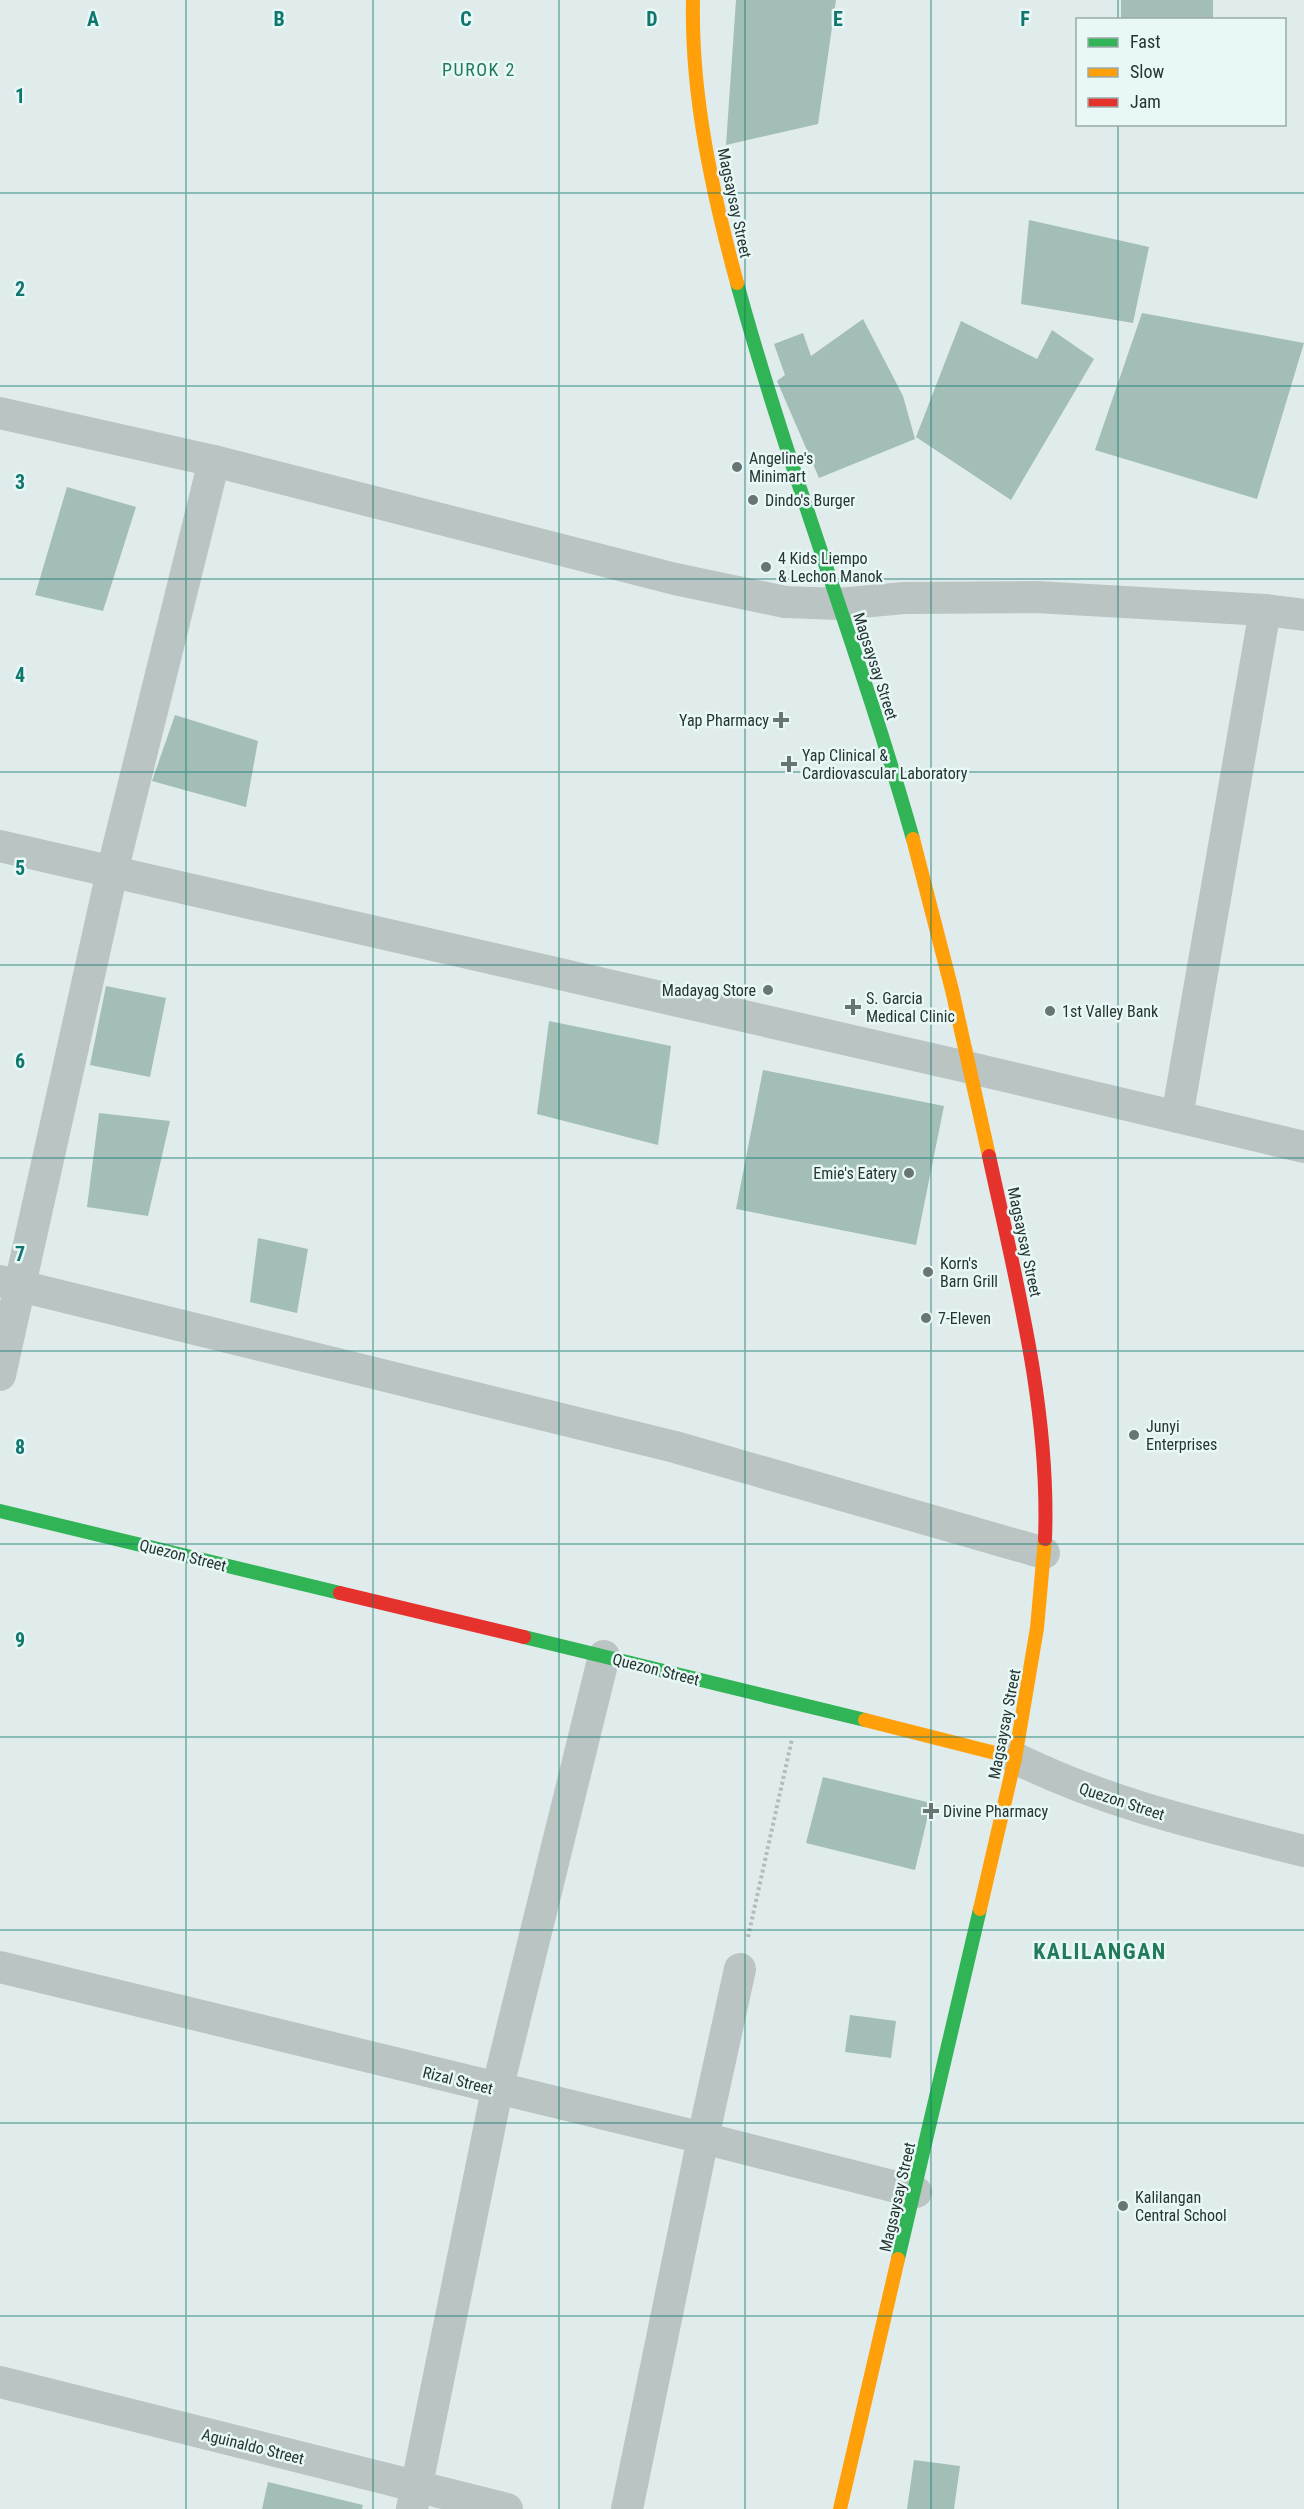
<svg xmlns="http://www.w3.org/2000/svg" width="1304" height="2509" font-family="'Roboto Condensed',sans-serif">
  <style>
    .building { fill: #a2beb6 }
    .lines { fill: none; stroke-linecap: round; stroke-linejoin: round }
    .path { stroke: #b2bdbb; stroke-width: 4; stroke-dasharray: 3 3; stroke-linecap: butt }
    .street { stroke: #b9c4c3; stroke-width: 32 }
    .fast { stroke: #30b455; stroke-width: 14 }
    .slow { stroke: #ff9f0a; stroke-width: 14 }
    .jam { stroke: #e5322d; stroke-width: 14 }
    .grid { fill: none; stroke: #0f766e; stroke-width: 1.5; stroke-opacity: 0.55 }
    .poi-dot { fill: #687572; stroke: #e7f8f7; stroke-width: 2 }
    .labels { text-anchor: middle; stroke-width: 5; stroke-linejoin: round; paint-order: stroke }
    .street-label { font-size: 16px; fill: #273531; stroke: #e7f8f7 }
    .poi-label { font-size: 16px; fill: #273531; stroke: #e7f8f7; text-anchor: start }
    .neighbourhood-label { font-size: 18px; letter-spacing: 1.5px; fill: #237a5a; stroke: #e7f8f7 }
    .district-label { font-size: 22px; font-weight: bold; letter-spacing: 1.5px; fill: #237a5a; stroke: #e7f8f7 }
    .grid-label { font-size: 20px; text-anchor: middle; font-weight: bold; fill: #0f766e; stroke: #e7f8f7; stroke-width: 5; stroke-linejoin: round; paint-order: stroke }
  </style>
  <rect width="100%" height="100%" fill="#e0ebeb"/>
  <!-- building -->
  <g class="building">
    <polygon points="736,0 836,0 818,124 726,145"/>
    <rect x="1121" y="0" width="92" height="20"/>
    <polygon points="1029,220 1149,247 1133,323 1021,304"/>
    <polygon points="1142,313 1304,343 1257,499 1095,450"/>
    <polygon points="863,319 903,396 915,439 819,478 777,381 785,375 774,344 803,333 811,356"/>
    <polygon points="961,321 1037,359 1052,330 1094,359 1011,500 916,437"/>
    <polygon points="67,487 136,507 103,611 35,595"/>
    <polygon points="175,715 258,741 246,807 152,781"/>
    <polygon points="106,986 166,998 150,1077 90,1065"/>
    <polygon points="549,1021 671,1046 658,1145 537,1114"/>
    <polygon points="763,1070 944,1106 916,1245 736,1209"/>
    <polygon points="99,1113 170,1121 148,1216 87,1207"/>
    <polygon points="258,1238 308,1249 297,1313 250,1302"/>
    <polygon points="823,1777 931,1803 915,1870 806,1843"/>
    <polygon points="850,2015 896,2021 891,2058 845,2052"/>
    <polygon points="914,2460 960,2466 954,2509 907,2509"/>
    <polygon points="268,2482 363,2505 362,2509 262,2509"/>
  </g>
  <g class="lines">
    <!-- path -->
    <polyline class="path" points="748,1937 792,1739"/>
    <!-- street -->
    <g class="street">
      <polyline points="0,413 214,461 675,579 785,602 839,604 904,598 1036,597 1265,610 1304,615"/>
      <polyline points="0,846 971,1068 1304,1147"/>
      <polyline points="1177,1117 1265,610"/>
      <polyline points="0,1281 675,1447 1044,1553"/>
      <polyline points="0,1375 112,872 214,461"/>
      <path d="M1015,1758C1111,1805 1202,1825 1304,1851"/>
      <polyline points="0,1967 703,2138 916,2192"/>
      <polyline points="0,2382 507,2509"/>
      <polyline points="412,2509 497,2090 604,1656"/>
      <polyline points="627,2509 703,2138 740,1969"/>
    </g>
    <!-- fast -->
    <g class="fast">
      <path d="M737,283C788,470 860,652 913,839"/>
      <polyline points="0,1511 340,1593"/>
      <polyline points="524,1637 865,1720"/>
      <polyline points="898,2259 980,1909"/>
    </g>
    <!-- slow -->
    <g class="slow">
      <path d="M693,0C691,95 712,191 737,283"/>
      <polyline points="913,839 952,990 989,1156"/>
      <polyline points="865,1720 1015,1758 1037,1628 1045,1539"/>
      <polyline points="980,1909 1015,1758"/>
      <polyline points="840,2509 898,2259"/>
    </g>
    <!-- jam -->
    <g class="jam">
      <path d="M989,1156C1016,1281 1050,1410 1045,1539"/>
      <polyline points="340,1593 524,1637"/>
    </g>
  </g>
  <!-- grid -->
  <path class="grid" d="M186,0V2509M373,0V2509M559,0V2509M745,0V2509M931,0V2509M1118,0V20M1118,124V2509M0,193H1304M0,386H1304M0,579H1304M0,772H1304M0,965H1304M0,1158H1304M0,1351H1304M0,1544H1304M0,1737H1304M0,1930H1304M0,2123H1304M0,2316H1304"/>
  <!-- markers -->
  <g class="poi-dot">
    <circle cx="737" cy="467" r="6"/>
    <circle cx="753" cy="500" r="6"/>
    <circle cx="766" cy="567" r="6"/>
    <path d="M778 711h6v6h6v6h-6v6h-6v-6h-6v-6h6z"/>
    <path d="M786 755h6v6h6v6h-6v6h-6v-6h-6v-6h6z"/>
    <circle cx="768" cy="990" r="6"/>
    <path d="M850 998h6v6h6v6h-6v6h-6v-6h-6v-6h6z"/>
    <circle cx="1050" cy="1011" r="6"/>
    <circle cx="909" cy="1173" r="6"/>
    <circle cx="928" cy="1272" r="6"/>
    <circle cx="926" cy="1318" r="6"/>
    <circle cx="1134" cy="1435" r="6"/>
    <path d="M928 1802h6v6h6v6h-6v6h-6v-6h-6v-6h6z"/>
    <circle cx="1123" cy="2206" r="6"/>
  </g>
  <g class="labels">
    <!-- street labels -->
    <g class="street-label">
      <text transform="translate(735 203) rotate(78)" y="6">Magsaysay Street</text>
      <text transform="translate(876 666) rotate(72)" y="6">Magsaysay Street</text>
      <text transform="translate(1025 1242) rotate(78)" y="6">Magsaysay Street</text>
      <text transform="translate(183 1555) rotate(14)" y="6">Quezon Street</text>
      <text transform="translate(656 1669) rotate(14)" y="6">Quezon Street</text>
      <text transform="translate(1004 1724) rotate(-79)" y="6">Magsaysay Street</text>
      <text transform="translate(1122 1801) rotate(18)" y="6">Quezon Street</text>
      <text transform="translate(458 2080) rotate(14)" y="6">Rizal Street</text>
      <text transform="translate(897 2197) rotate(-77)" y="6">Magsaysay Street</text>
      <text transform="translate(253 2446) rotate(14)" y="6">Aguinaldo Street</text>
    </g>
    <!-- poi labels -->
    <g class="poi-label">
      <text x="749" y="464">Angeline's<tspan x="749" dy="18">Minimart</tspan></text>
      <text x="765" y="506">Dindo's Burger</text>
      <text x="778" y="564">4 Kids Liempo<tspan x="778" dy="18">&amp; Lechon Manok</tspan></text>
      <text x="769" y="726" text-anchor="end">Yap Pharmacy</text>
      <text x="802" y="761">Yap Clinical &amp;<tspan x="802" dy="18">Cardiovascular Laboratory</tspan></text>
      <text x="756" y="996" text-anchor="end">Madayag Store</text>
      <text x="866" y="1004">S. Garcia<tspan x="866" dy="18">Medical Clinic</tspan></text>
      <text x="1062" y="1017">1st Valley Bank</text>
      <text x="897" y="1179" text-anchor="end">Emie's Eatery</text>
      <text x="940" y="1269">Korn's<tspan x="940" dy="18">Barn Grill</tspan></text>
      <text x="938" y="1324">7-Eleven</text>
      <text x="1146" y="1432">Junyi<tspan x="1146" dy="18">Enterprises</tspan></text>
      <text x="943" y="1817">Divine Pharmacy</text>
      <text x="1135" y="2203">Kalilangan<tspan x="1135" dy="18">Central School</tspan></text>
    </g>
    <!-- neighbourhood labels -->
    <g class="neighbourhood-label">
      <text x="479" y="76">PUROK 2</text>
    </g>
    <!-- district labels -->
    <g class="district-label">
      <text x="1100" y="1959">KALILANGAN</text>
    </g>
  </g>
  <g class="grid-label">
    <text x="93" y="26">A</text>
    <text x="279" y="26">B</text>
    <text x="466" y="26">C</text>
    <text x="652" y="26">D</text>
    <text x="838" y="26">E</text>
    <text x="1025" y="26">F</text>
    <text x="20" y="103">1</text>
    <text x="20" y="296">2</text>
    <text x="20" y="489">3</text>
    <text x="20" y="682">4</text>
    <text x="20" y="875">5</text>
    <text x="20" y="1068">6</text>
    <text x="20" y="1261">7</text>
    <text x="20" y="1454">8</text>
    <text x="20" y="1647">9</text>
  </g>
  <!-- legend -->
  <rect x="1076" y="18" width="210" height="108" fill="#e7f8f7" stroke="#9aaaa8" stroke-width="1.5"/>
  <rect x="1088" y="38" width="30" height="9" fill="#30b455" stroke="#9aaaa8" stroke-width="1.5"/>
  <text x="1130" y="48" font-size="18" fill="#273531">Fast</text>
  <rect x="1088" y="68" width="30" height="9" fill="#ff9f0a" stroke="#9aaaa8" stroke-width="1.5"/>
  <text x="1130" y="78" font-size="18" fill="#273531">Slow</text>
  <rect x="1088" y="98" width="30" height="9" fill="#e5322d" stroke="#9aaaa8" stroke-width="1.5"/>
  <text x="1130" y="108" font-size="18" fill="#273531">Jam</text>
</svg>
